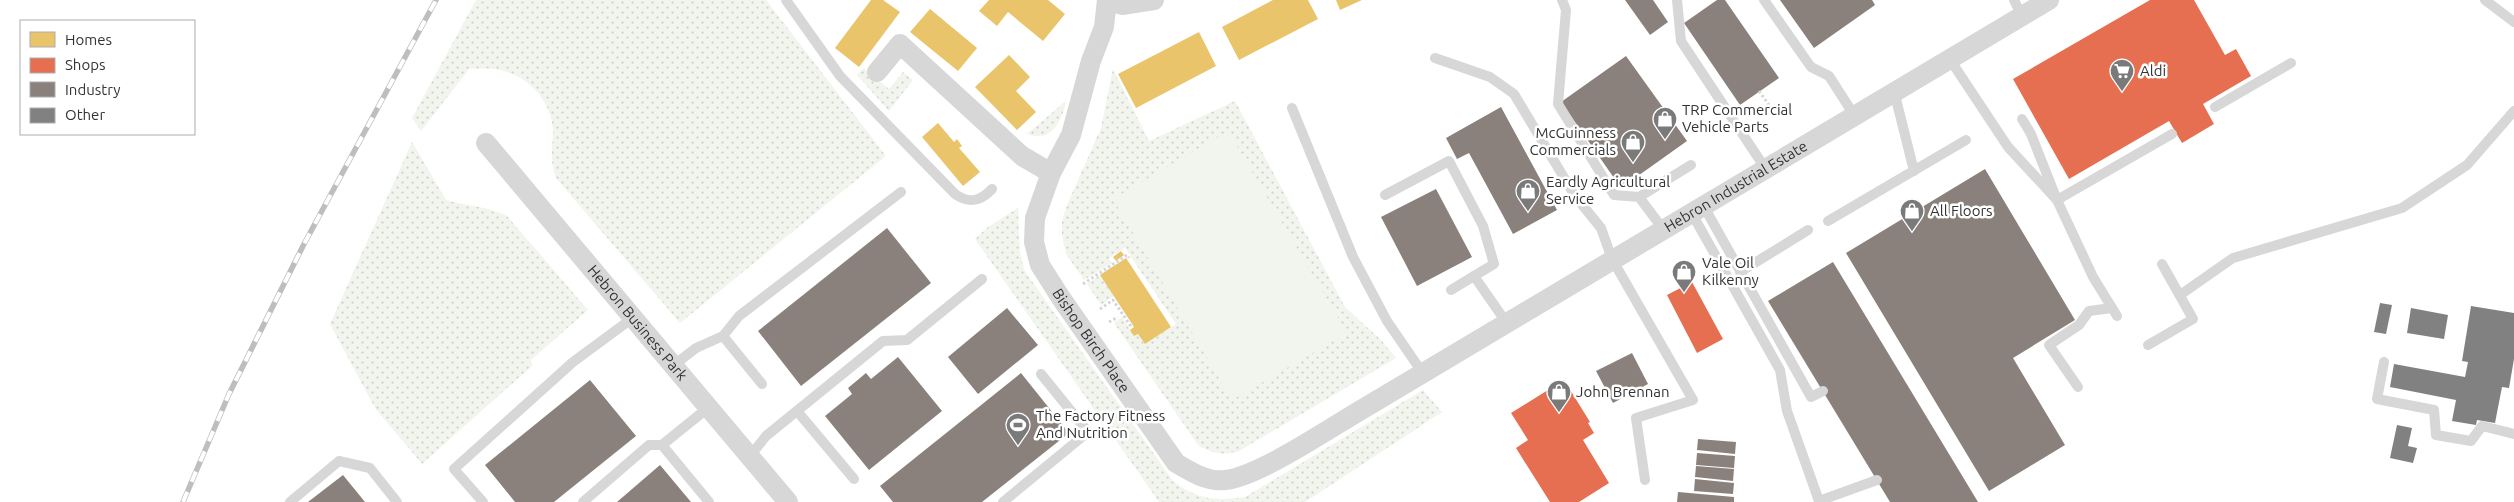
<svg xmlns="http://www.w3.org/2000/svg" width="2514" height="502" font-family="Ubuntu,sans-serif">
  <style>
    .grass { fill: url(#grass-dots) }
    .pitch { fill: #f1f5ed }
    .homes { fill: #e9c46a }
    .shops { fill: #e76f51 }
    .industry { fill: #8a817c }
    .building { fill: #818181 }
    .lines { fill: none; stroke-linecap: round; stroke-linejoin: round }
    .path { stroke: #d6d6d6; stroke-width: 3; stroke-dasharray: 2.5 2.5; stroke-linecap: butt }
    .lane { stroke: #d7d7d7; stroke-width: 10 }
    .street { stroke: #d7d7d7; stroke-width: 20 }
    .rail-casing { stroke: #bebebe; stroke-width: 5.5 }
    .rail { stroke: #fff; stroke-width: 4; stroke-dasharray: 11; stroke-linecap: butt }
    .labels { text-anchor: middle; stroke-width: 5; stroke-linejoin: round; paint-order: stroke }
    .poi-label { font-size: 15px; fill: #333; stroke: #fff; text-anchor: start }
    .street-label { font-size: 15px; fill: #333; stroke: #fff }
  </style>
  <defs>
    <pattern id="grass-dots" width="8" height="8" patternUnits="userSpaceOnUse" patternTransform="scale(1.25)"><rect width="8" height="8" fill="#f1f5ed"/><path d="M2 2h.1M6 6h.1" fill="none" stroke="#cfd2cc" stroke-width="1.8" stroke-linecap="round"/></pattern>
  </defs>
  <rect width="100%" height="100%" fill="#fff"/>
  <!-- grass -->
  <g class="grass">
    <path d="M476,0H766L886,156L680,323L556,178C549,159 553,148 553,129C551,103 532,80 507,72C495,67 482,69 469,69L421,131L412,118Z"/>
    <polygon points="863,68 889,89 903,72 913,80 889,111 857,75"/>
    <path d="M1113,69L1149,141L1235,101L1345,307L1381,340L1396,358L1239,451C1223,456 1211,453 1198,445L1114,323L1122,317L1134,336L1138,334L1145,344L1176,324L1125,248L1109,258L1112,263L1084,280L1066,254L1062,235V222L1067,205L1101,128Z"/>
    <path d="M1066,101C1062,121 1052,143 1027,134Z"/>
    <path d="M412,142L446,200C466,206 488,206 507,216L588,310L531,360L532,366L422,464L375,408L330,324Z"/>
    <path d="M1018,208L1020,253L1024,270L1173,481C1198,500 1214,501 1245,497L1423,390L1442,412L1305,502H1159L975,239L988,227Z"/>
    <polygon points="1100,275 1114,296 1101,305 1087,284"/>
  </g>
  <!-- pitch -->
  <polygon class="pitch" points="1228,131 1347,333 1232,400 1113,199"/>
  <!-- homes -->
  <g class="homes">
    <polygon points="871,0 883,0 900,12 859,67 835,48"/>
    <polygon points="989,0 1048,0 1065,14 1043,41 1008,12 997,26 979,11"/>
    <polygon points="1273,0 1308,0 1318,19 1239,60 1222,27"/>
    <polygon points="1336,0 1362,0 1340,10"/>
    <polygon points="930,9 977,48 958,71 910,32"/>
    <polygon points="1199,32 1216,66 1136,108 1118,74"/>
    <polygon points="1009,55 1030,77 1016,91 1036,112 1017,130 975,87"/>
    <polygon points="938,123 954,142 957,139 962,146 959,148 980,172 963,186 922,137"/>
    <polygon points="1121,251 1124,255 1116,261 1113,257"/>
    <polygon points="1126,258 1171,327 1145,344 1138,334 1134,336 1130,330 1134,327 1100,275"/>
  </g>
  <!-- shops -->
  <g class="shops">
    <polygon points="2150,0 2194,0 2225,55 2236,49 2251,76 2203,104 2214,124 2182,143 2169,121 2069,179 2013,79"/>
    <polygon points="1692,282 1723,339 1697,353 1667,295"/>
    <polygon points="1564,380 1590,422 1588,423 1594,433 1583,440 1609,483 1579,502 1550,502 1516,448 1528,440 1511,413"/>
  </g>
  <!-- industry -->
  <g class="industry">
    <polygon points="1625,0 1653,0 1668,22 1650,35"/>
    <polygon points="1717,0 1725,0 1779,78 1740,105 1684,23"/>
    <polygon points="1780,0 1872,0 1875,5 1814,48"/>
    <polygon points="1626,56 1687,141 1621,188 1561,102"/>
    <polygon points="1501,107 1557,210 1513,234 1469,153 1457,159 1446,138"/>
    <polygon points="1985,169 2075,320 2013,358 2065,445 1989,491 1846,253"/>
    <polygon points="1436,189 1472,257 1417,286 1381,217"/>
    <polygon points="887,228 931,283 801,386 758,331"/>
    <polygon points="1833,262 1978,502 1890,502 1768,301"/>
    <polygon points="1007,308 1038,345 978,394 948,357"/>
    <polygon points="1632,353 1648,384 1613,403 1596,371"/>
    <polygon points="898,357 942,411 869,470 825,416 852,394 848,388 866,373 871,379"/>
    <polygon points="1021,373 1069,433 982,502 893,502 880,486"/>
    <polygon points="590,380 636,436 554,502 515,502 485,465"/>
    <polygon points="1698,439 1736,442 1735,454 1697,450"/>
    <polygon points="1697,453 1735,456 1734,468 1696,465"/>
    <polygon points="660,465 691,502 617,502"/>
    <polygon points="1696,466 1734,469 1733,481 1695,477"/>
    <polygon points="343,475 365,502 308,502"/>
    <polygon points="1695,479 1734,483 1733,494 1694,491"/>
    <polygon points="1678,492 1734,497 1734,502 1677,502"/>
  </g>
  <!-- building -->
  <g class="building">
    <polygon points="2380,303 2392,305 2386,334 2374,332"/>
    <polygon points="2471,306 2514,313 2514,359 2509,388 2502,387 2495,423 2477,420 2476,425 2452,421 2456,400 2390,387 2394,364 2465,377 2468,362 2462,361"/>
    <polygon points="2411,308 2448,315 2444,339 2407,333"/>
    <polygon points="2397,425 2412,428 2408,446 2417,448 2413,463 2390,458"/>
  </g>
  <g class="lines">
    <!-- path -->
    <g class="path">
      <polyline points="1759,91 1769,105"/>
      <polyline points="1083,284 1127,255 1129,258"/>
      <polyline points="1100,309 1113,300 1132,328"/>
      <polyline points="1109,322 1118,317"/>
    </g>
    <!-- lane -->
    <g class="lane">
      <path d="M786,0L840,76L955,194C969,204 980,202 992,189"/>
      <polyline points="1562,0 1566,10 1558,104 1614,195 1639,197 1663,229"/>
      <polyline points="1677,0 1681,41 1765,168"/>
      <polyline points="1764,0 1811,67 1829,76 1854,115"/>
      <polyline points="2014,0 2022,16"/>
      <polyline points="2485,0 2514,22"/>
      <polyline points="1435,58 1490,77 1514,94 1575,196 1601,228 1612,259 1693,400 1636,418 1645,480"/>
      <polyline points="1949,58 2008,147 2057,200 2093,277 2117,316"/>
      <polyline points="1894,91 1914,171"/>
      <polyline points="2215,107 2291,63"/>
      <polyline points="1292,108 1353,257 1387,321 1422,372"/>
      <polyline points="2022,119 2031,134 2057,200 2172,134"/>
      <polyline points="1385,195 1449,161 1483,226 1494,264 1474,276 1506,322"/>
      <polyline points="1639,197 1691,165"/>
      <polyline points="1703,205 1811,397 1823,391"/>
      <polyline points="1691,212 1780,370 1787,411 1819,501 1877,480"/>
      <polyline points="1828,221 1966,140"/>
      <polyline points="1740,272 1808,230"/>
      <polyline points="1451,290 1474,276"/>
      <polyline points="2180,295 2233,258 2402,208 2467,165 2514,111"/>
      <polyline points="723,336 762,384"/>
      <polyline points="2148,345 2193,319 2162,264"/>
      <polyline points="2384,362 2377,399 2434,410 2436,435 2471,441 2482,426 2514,434"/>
      <polyline points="674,365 696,348 723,336 739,316 901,192"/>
      <polyline points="2078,387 2049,345 2079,325 2089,311 2112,308"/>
      <polyline points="797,411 854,479"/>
      <polyline points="662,445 709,502"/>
      <polyline points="750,456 766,436 883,341 907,340 982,279"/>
      <polyline points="290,502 339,461 370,468 397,502"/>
      <polyline points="483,502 454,469 573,362 634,317"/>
      <polyline points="583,502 649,445 662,445 709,407"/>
      <polyline points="1003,502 1088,432 1041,374"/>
    </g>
    <!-- street -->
    <g class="street">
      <path id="s1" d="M1107,0L1104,27L1091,61L1071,135L1051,173L1035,218L1034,242L1040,265L1061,298L1176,463C1191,472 1207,482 1225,480C1258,477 1330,428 1361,410L2049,0"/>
      <polyline points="1108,1 1122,5 1154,0"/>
      <polyline points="877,72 900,44 1022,156 1051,173"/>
      <path id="s2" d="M486,143L788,502"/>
    </g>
    <defs>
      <polyline id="rail" points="183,502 229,394 304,244 436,0"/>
    </defs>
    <!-- rail casing -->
    <use href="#rail" class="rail-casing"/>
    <!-- rail -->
    <use href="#rail" class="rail"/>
  </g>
  <!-- icons -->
  <defs>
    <symbol id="supermarket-pin" viewBox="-11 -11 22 30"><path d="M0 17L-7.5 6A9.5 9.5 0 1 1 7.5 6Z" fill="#7a7a7a" stroke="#fff"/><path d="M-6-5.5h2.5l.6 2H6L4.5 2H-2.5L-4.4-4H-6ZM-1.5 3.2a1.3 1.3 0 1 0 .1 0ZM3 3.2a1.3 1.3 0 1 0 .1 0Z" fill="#fff"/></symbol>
    <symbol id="shop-pin" viewBox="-11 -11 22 30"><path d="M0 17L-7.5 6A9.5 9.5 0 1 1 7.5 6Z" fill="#7a7a7a" stroke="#fff"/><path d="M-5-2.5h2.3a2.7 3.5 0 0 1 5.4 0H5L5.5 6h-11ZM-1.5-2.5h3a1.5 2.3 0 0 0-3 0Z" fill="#fff"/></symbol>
    <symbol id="stadium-pin" viewBox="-11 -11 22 30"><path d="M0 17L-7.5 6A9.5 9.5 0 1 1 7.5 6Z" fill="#7a7a7a" stroke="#fff"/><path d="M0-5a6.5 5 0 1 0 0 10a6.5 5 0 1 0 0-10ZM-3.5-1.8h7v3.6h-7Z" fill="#fff"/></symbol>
  </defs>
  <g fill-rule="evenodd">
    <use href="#supermarket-pin" x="2108" y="57" width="28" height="38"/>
    <use href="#shop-pin" x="1651" y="105" width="28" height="38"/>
    <use href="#shop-pin" x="1619" y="128" width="28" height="38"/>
    <use href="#shop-pin" x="1514" y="177" width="28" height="38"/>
    <use href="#shop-pin" x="1898" y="197" width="28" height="38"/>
    <use href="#shop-pin" x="1670" y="258" width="28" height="38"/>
    <use href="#shop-pin" x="1545" y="378" width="28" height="38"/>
    <use href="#stadium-pin" x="1004" y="411" width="28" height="38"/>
  </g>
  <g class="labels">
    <!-- poi labels -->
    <g class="poi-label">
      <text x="2140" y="76">Aldi</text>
      <text x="1682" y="115">TRP Commercial<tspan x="1682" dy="17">Vehicle Parts</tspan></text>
      <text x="1616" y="138" text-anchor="end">McGuinness<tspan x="1616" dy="17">Commercials</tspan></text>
      <text x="1546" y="187">Eardly Agricultural<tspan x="1546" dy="17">Service</tspan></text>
      <text x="1930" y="216">All Floors</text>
      <text x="1702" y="268">Vale Oil<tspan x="1702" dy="17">Kilkenny</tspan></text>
      <text x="1576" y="397">John Brennan</text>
      <text x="1036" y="421">The Factory Fitness<tspan x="1036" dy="17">And Nutrition</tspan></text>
    </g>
    <!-- street labels -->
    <g class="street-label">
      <text dy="5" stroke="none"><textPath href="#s1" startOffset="1162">Hebron Industrial Estate</textPath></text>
      <text dy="5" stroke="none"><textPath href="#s2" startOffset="235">Hebron Business Park</textPath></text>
      <text dy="5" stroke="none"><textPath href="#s1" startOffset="370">Bishop Birch Place</textPath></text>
    </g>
  </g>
  <!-- legend -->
  <rect x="20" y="20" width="175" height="115" fill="#ffffff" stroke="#adadad"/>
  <rect x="30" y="32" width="25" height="15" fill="#e9c46a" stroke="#adadad"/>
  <text x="65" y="45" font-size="15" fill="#333333">Homes</text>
  <rect x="30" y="58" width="25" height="15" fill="#e76f51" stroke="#adadad"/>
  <text x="65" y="70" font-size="15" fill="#333333">Shops</text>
  <rect x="30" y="82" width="25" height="15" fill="#8a817c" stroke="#adadad"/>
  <text x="65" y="95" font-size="15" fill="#333333">Industry</text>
  <rect x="30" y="108" width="25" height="15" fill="#818181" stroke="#adadad"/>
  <text x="65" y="120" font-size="15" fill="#333333">Other</text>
</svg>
